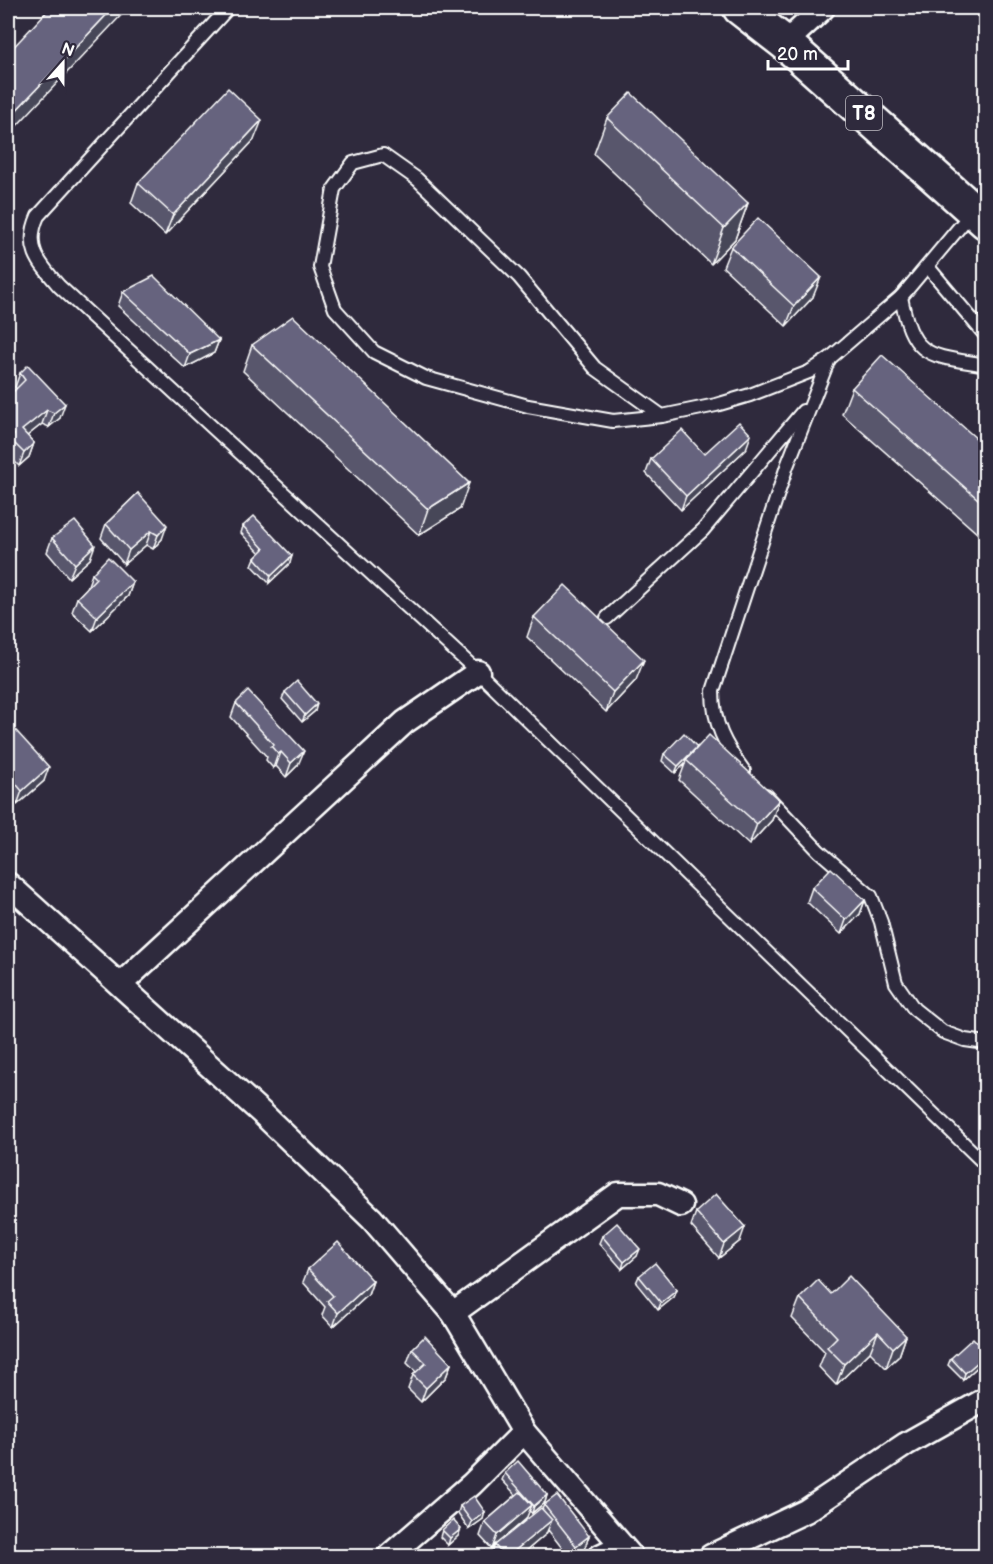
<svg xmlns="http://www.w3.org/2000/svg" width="993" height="1564" font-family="'Balsamiq Sans',sans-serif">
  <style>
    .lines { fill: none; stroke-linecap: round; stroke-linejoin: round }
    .service-casing { stroke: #fff; stroke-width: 16 }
    .minor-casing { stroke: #fff; stroke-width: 27 }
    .trunk-casing { stroke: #fff; stroke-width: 38 }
    .service { stroke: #2f2a3d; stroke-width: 12 }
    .minor { stroke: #2f2a3d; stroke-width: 22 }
    .trunk { stroke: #2f2a3d; stroke-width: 33 }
    .wall { fill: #58566c; stroke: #fff; stroke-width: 1.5 }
    .shaded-wall { fill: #474658; stroke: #fff; stroke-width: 1.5 }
    .building { fill: #66647e; stroke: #fff; stroke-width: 1.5 }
    .labels { text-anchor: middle; stroke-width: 4.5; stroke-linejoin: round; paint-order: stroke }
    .shield { fill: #2f2a3d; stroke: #c1bfc5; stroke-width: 1.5 }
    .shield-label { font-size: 20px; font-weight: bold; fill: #fff }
  </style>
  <rect width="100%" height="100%" fill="#2f2a3d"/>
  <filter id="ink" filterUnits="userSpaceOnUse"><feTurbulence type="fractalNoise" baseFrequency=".0167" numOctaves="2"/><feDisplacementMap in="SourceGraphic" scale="12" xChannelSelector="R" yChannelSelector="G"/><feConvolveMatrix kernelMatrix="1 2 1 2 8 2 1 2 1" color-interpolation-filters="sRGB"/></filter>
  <g filter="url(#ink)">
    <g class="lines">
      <defs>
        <g id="service">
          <path d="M228,8L38,216C24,247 39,263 59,286L478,672L986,1165"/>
          <polyline points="928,267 986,336"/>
          <path d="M901,297C913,359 928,355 986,365"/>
          <polyline points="662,416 595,368 519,277 417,179 383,155 353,163 334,189 320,267 335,309 374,352 426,378 528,406 613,421 662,416 716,405 750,395 809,372 829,359 901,297 973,211"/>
          <polyline points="607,618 703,530 803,411"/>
          <path d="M744,771C725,745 713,724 713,691L787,466L829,359"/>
          <polyline points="766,795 819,851 871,896 881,922 896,983 914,1009 943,1032 965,1040 986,1043"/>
        </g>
        <g id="minor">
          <polyline points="785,43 823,8"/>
          <polyline points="8,884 264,1115 372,1219 453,1313 524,1432 631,1556"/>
          <polyline points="121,984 405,722 478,672"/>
          <polyline points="453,1313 618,1194 658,1194 681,1205"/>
          <polyline points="389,1556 472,1484 524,1432"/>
          <polyline points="600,1556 621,1546"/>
          <polyline points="711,1556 806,1511 906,1444 986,1399"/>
        </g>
        <polyline id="trunk" points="740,8 785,43 986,222"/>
      </defs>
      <!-- service casing -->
      <use href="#service" class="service-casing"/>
      <!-- minor casing -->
      <use href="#minor" class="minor-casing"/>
      <!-- trunk casing -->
      <use href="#trunk" class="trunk-casing"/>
      <!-- service -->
      <use href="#service" class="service"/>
      <!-- minor -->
      <use href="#minor" class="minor"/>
      <!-- trunk -->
      <use href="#trunk" class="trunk"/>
    </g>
    <!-- wall -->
    <g class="wall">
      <polygon points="607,118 748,203 735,239 711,264 594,154"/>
      <polygon points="254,140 165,235 131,203 138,183"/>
      <polygon points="731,247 813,297 786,326 723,267"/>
      <polygon points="123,292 219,340 214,353 185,368 118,306"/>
      <polygon points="252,345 460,509 419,535 243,371"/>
      <polygon points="20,373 60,418 49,427 42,424 27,436 34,443 29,457 19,466 8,455 8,397 16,389 15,387"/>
      <polygon points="852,388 986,447 986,541 842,414"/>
      <polygon points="746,449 681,510 646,473 651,459"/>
      <polygon points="138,493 162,539 153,549 146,545 124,564 101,538 106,524"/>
      <polygon points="243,526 290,563 269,583 252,565 255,558 260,553 241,533"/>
      <polygon points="52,538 90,559 69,578 47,552"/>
      <polygon points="92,574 133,582 128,596 92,631 72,612 77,598 87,588"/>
      <polygon points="534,617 636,680 606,712 527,637"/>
      <polygon points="285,692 315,711 302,722 282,699"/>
      <polygon points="236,703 298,765 286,777 276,766 273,768 266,760 267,757 231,717"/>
      <polygon points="8,722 44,781 17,805 8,794"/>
      <polygon points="697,747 696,749 779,800 772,820 749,845 679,780 685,764 675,773 662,761 664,754"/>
      <polygon points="812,888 865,900 860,914 841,934 807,902"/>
      <polygon points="696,1212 740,1241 719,1258 691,1226"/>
      <polygon points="602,1236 637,1256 622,1269 599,1243"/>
      <polygon points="308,1269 373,1281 368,1295 333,1327 322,1315 325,1307 303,1282"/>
      <polygon points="639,1276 677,1290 674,1297 658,1310 636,1283"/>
      <polygon points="831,1294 906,1336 899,1356 886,1368 870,1352 836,1385 819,1367 825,1352 792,1318 800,1298"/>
      <polygon points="412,1349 451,1364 446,1377 421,1402 408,1389 413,1375 416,1372 407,1363"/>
      <polygon points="986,1351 985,1360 963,1380 948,1365 951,1358"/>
      <polygon points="505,1473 547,1495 545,1502 532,1513 529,1511 526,1519 514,1530 542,1509 544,1505 584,1550 576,1557 569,1557 548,1530 546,1534 519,1557 491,1557 494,1547 492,1549 480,1536 485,1522 516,1495 502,1480"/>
      <polygon points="460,1506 483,1519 469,1529 458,1513"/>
      <polygon points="442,1530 458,1536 448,1545 440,1537"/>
    </g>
    <!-- shaded-wall -->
    <g class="shaded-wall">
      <polygon points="113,8 128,8 8,135 8,119"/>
      <polygon points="262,120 254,140 165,235 173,215"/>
      <polygon points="748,203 735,239 711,264 724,228"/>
      <polygon points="821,277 813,297 786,326 794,306"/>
      <polygon points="219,340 214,353 185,368 190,354"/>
      <polygon points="65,404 60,418 49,427 54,413"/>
      <polygon points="47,410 42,424 17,444 22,430"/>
      <polygon points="751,435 746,449 681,510 686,496"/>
      <polygon points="34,443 29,457 19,466 24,453"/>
      <polygon points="469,483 460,509 419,535 428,509"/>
      <polygon points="167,525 162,539 153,549 158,535"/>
      <polygon points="151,531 146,545 124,564 129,550"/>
      <polygon points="95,545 90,559 69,578 75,564"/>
      <polygon points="292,556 290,563 269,583 271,576"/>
      <polygon points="133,582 128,596 92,631 97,617"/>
      <polygon points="644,660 636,680 606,712 613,692"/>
      <polygon points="317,704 315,711 302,722 305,715"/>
      <polygon points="697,747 695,754 686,760 685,764 675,773 678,766"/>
      <polygon points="304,751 298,765 286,777 291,763"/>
      <polygon points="281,752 276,766 273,768 278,754"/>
      <polygon points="49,767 44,781 17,805 22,791"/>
      <polygon points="779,800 772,820 749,845 757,824"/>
      <polygon points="865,900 860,914 841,934 846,920"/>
      <polygon points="745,1227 740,1241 719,1258 724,1244"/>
      <polygon points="640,1249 637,1256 622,1269 624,1262"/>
      <polygon points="373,1281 368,1295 333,1327 338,1313"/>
      <polygon points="677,1290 674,1297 658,1310 661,1303"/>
      <polygon points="878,1332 870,1352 836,1385 844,1364"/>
      <polygon points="906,1336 899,1356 886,1368 893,1348"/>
      <polygon points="986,1355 985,1360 963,1380 965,1373"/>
      <polygon points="451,1364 446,1377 421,1402 426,1388"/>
      <polygon points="547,1495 545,1502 532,1513 534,1506"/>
      <polygon points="532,1505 526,1519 495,1546 495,1545 492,1549 497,1535"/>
      <polygon points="485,1512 483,1519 469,1529 472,1522"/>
      <polygon points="552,1520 546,1534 519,1557 507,1557"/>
      <polygon points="461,1529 458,1536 448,1545 450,1538"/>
      <polygon points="589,1536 584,1550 576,1557 573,1557 576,1546"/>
    </g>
    <!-- building -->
    <g class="building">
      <polygon points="50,8 113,8 8,119 8,53"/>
      <polygon points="228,88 262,120 173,215 138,183"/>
      <polygon points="631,93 748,203 724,228 607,118"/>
      <polygon points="758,218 821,277 794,306 731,247"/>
      <polygon points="154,276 219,340 190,354 123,292"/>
      <polygon points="293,316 469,483 428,509 252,345"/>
      <polygon points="882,355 986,447 986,506 852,388"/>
      <polygon points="28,365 65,404 54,413 47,410 22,430 34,443 24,453 10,439 14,435 8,428 8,397 25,380 20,373"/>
      <polygon points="739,422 751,435 686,496 651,459 682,430 704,454"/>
      <polygon points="138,493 167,525 158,535 151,531 129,550 106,524"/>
      <polygon points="254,516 292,556 271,576 255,558 264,549 243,526"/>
      <polygon points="75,521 95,545 75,564 52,538"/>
      <polygon points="108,557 133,582 97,617 77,598 96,578 92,574"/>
      <polygon points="565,585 644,660 613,692 534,617"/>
      <polygon points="297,681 317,704 305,715 285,692"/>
      <polygon points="248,691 304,751 291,763 281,752 278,754 271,746 274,745 236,703"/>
      <polygon points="8,722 49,767 22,791 8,774"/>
      <polygon points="684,733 697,747 678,766 664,754"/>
      <polygon points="709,735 779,800 757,824 686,760"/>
      <polygon points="831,868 865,900 846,920 812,888"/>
      <polygon points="716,1194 745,1227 724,1244 696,1212"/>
      <polygon points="617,1223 640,1249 624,1262 602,1236"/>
      <polygon points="338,1242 373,1281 338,1313 327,1301 333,1296 308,1269"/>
      <polygon points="655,1263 677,1290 661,1303 639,1276"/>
      <polygon points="849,1276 906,1336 893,1348 878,1332 844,1364 827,1347 837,1337 800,1298 818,1280 831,1294"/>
      <polygon points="425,1336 451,1364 426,1388 413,1375 426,1363 412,1349"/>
      <polygon points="973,1338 986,1351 986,1355 965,1373 951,1358"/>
      <polygon points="518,1461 547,1495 534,1506 505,1473"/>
      <polygon points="520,1492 532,1505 497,1535 485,1522"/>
      <polygon points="557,1495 589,1536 576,1546 544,1505"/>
      <polygon points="474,1496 485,1512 472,1522 460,1506"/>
      <polygon points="541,1508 552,1520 507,1557 504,1557 495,1545"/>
      <polygon points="453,1520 461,1529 450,1538 442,1530"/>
    </g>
  </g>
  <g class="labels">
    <!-- shield labels -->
    <rect class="shield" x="846" y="96" width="36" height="34" rx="4.5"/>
    <g class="shield-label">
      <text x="864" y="120">T8</text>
    </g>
  </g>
  <!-- margin -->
  <rect width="993" height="1564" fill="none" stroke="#2f2a3d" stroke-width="30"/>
  <rect x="15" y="15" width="963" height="1534" fill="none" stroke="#fff" stroke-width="2" filter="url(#ink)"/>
  <!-- north arrow -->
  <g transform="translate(63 63) rotate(21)" stroke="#2f2a3d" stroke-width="4.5" paint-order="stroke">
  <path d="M0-4.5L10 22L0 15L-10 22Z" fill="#ffffff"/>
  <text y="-9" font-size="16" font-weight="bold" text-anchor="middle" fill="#ffffff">N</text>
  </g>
  <!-- scale -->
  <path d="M768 60v9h80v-9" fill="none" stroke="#ffffff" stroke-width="3"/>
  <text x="777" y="60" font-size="18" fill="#ffffff" stroke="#2f2a3d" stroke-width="4.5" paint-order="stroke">20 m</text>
</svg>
